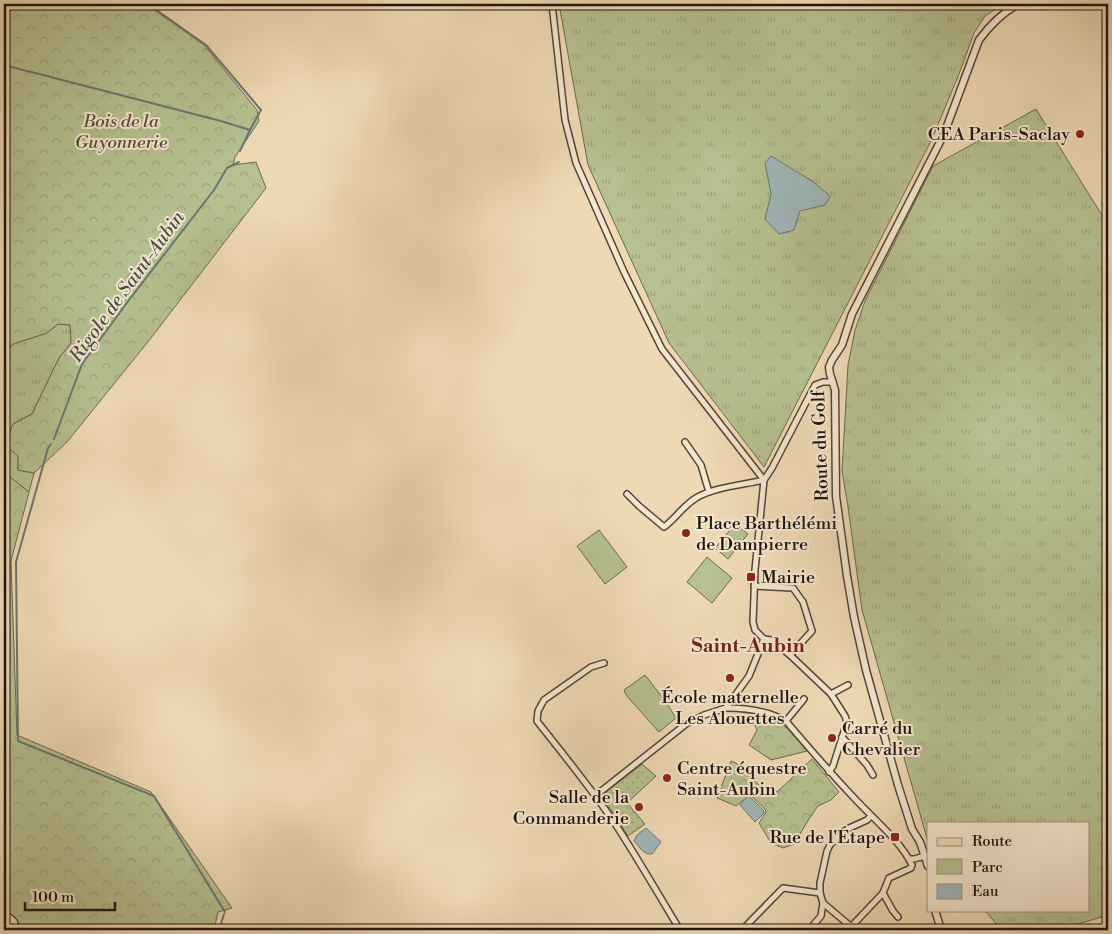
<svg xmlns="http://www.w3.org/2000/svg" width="1112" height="934" font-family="'Libre Bodoni',serif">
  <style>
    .grass { fill: url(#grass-tufts); stroke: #6a6a4e }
    .forest { fill: url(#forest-crowns); stroke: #6a6a4e }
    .park { fill: #b6c090; stroke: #6a6a4e }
    .garden { fill: url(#garden-dots); stroke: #6a6a4e }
    .water { fill: #9fb7b9; stroke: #6b7674 }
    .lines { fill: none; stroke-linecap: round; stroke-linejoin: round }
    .stream { stroke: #6b7674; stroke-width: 2 }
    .minor-casing { stroke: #524637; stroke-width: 8 }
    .tertiary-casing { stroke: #524637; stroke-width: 9 }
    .primary-casing { stroke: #1e150d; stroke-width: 10 }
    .minor { stroke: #f5e6cf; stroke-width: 5 }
    .tertiary { stroke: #f5e6cf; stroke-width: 6 }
    .primary { stroke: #efd9b5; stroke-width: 8 }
    .poi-dot { fill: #8f2418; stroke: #f5e6cf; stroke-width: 2 }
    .labels { text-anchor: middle; stroke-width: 4; stroke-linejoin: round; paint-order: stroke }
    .park-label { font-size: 18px; font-style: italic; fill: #53513b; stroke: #f5e6cf }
    .poi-label { font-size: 18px; fill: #1e150d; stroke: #f5e6cf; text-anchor: start }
    .street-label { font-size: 18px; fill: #1e150d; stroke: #f5e6cf }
    .water-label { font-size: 19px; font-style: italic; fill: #4b4e49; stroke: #f5e6cf }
    .quarter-label { font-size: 20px; font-weight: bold; fill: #7a1f14; stroke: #f5e6cf }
  </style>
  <defs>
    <pattern id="grass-tufts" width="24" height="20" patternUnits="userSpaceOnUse" patternTransform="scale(1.25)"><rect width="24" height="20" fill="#b6c090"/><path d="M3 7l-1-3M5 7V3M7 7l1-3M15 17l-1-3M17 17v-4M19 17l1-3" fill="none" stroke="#9ca47b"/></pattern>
    <pattern id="forest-crowns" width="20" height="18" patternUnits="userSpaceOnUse" patternTransform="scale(1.25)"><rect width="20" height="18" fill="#b6c090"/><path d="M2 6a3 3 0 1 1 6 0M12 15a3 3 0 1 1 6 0" fill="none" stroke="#9ca47b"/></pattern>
    <pattern id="garden-dots" width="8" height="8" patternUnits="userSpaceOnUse" patternTransform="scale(1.25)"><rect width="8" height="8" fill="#b6c090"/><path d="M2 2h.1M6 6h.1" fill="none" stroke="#9ca47b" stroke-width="1.8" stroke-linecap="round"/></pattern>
  </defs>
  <rect width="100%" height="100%" fill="#efd9b5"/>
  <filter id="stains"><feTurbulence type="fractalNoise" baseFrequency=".004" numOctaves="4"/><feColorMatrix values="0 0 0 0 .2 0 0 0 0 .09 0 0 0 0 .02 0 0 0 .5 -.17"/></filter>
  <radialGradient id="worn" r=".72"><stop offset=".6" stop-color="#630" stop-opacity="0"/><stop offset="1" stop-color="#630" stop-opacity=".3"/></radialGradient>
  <!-- grass -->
  <g class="grass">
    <polygon points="559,4 1004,4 985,16 974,33 959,74 932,139 764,467 669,343 588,165"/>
    <polygon points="1036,109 1108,225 1108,915 1058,930 1042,930 1039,924 1012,930 1002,930 984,910 1088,910 1088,823 928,823 928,842 862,610 848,507 842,471 848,365 855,330 865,301 933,166"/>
    <polygon points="58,324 70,325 71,343 59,358 32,414 13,424 18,456 18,470 34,473 29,492 10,477 4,476 4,355 13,344 47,333"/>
  </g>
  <!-- forest -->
  <g class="forest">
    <polygon points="4,4 146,4 204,45 257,110 259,121 235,157 233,165 256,162 266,188 151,338 67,442 34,473 18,470 18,456 5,445 13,424 32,414 59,358 71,343 70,325 58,324 47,333 13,344 4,355"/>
    <polygon points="4,476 10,477 29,492 11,561 17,735 151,792 232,908 218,912 214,930 4,930"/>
    <polygon points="750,715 781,723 788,729 807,751 771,760 749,745 757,730"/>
    <polygon points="812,759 839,792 831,800 818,806 809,819 794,844 783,848 771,843 759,823 766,812 765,809 750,795 736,806 717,798 731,761 736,763 759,785 777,792"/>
  </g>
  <!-- park -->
  <g class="park">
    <polygon points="735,524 748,534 728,559 715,548"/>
    <polygon points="599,530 627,567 605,584 577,546"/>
    <polygon points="707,557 732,578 712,603 687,582"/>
    <polygon points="645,675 666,702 676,718 659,732 626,695 624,690"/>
  </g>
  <!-- garden -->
  <polygon class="garden" points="642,764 656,776 627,803 645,824 628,836 602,796 611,788"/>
  <!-- water -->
  <g class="water">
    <polygon points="771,156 812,181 830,196 825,205 800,211 794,230 779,234 765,219 771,194 765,163"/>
    <polygon points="749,796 763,810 764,813 755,822 740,805 747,797"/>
    <path d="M646,828L661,842L652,854C643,855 640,847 634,841L637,835Z"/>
  </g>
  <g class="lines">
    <!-- stream -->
    <g class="stream">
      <polyline points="148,4 206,45 261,110 250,130 240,151"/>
      <polyline points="4,65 221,121 250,130"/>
      <polyline points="54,439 82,364 129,300 214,190 227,168 239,162"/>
      <polyline points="51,444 48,448 16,562 18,741 154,796 225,912"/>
      <polyline points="219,930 224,914"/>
    </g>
    <defs>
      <g id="minor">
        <polyline points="552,4 565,120 576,163 624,272 662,349 764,480"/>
        <polyline points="685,442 701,465 709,492"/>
        <path d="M627,494L639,506L664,527C675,519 684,505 696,498C714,487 743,485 764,480"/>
        <polyline points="754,586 793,588 803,602 812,631 790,655"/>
        <polyline points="764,639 771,640 790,655 831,694 845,716 847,722 833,766 829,772"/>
        <path d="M604,663L591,667L544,700L538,711L537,721C563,754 590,787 614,822C637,857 658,894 680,930"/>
        <polyline points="831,694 848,685"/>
        <path d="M726,708C746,708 768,711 786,721C809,748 832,775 857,801C875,820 901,842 912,865L911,868L889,878L883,893L848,930"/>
        <polyline points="786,721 804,699"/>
        <polyline points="842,737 867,765 873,775"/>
        <polyline points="595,796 686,724 704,715 726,708 749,676 764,639 755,630 753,622 755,570 764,480 772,468 815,385 823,382 833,382"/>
        <polyline points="909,859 914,859 925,856"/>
        <polyline points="883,893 893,911 898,917"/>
        <polyline points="823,903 855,930"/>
        <polyline points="742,930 783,888 820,893"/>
        <polyline points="809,930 821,916 823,903 820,893 820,883 827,851 830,845 845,830 867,820 871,816"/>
      </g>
      <g id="tertiary">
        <path d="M928,866L920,842L912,829L898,785L866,670L854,617L847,576L836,496L835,390L830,374L829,367L832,360L842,345L852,314L944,134L979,40C990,25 1002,13 1018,4"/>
        <polyline points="935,910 941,930"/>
      </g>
      <polyline id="primary" points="4,914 13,922 17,930"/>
    </defs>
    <!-- minor casing -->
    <use href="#minor" class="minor-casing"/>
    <!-- tertiary casing -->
    <use href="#tertiary" class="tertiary-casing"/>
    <!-- primary casing -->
    <use href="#primary" class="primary-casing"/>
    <!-- minor -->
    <use href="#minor" class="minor"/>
    <!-- tertiary -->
    <use href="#tertiary" class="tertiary"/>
    <!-- primary -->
    <use href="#primary" class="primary"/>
  </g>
  <!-- markers -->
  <g class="poi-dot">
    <circle cx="1080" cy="134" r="5"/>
    <circle cx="686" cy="533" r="5"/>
    <rect x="746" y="572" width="10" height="10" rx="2.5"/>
    <circle cx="730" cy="678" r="5"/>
    <circle cx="832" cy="738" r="5"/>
    <circle cx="667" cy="778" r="5"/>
    <circle cx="639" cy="807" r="5"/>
    <rect x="890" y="832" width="10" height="10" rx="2.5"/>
  </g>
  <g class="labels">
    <!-- park labels -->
    <g class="park-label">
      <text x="121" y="127">Bois de la<tspan x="121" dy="21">Guyonnerie</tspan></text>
    </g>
    <!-- poi labels -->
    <g class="poi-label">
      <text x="1070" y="140" text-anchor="end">CEA Paris-Saclay</text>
      <text x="696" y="529">Place Barthélémi<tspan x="696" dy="21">de Dampierre</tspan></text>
      <text x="761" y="583">Mairie</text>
      <text x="730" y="703" text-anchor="middle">École maternelle<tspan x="730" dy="21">Les Alouettes</tspan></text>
      <text x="842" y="734">Carré du<tspan x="842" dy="21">Chevalier</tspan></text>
      <text x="677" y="774">Centre équestre<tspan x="677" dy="21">Saint-Aubin</tspan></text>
      <text x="629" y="803" text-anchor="end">Salle de la<tspan x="629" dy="21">Commanderie</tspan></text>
      <text x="885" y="843" text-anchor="end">Rue de l'Étape</text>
    </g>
    <!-- street labels -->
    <g class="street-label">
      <text transform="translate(820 446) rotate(-92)" y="6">Route du Golf</text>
    </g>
    <!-- water labels -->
    <g class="water-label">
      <text transform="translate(126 286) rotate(-54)" y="7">Rigole de Saint-Aubin</text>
    </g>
    <!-- quarter labels -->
    <g class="quarter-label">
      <text x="748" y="652">Saint-Aubin</text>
    </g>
  </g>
  <!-- margin -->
  <rect width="1112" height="934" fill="none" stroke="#efd9b5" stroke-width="20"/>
  <rect x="5" y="5" width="1102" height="924" fill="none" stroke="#1e150d" stroke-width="2.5"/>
  <rect x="10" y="10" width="1092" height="914" fill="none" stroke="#1e150d"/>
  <!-- legend -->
  <rect x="927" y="822" width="162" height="90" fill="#f5e6cf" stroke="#9f9281"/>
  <rect x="937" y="838" width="25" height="8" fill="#efd9b5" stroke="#9f9281"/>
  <text x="972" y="846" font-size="15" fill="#1e150d">Route</text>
  <rect x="937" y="859" width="25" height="15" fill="#b6c090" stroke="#9f9281"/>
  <text x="972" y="872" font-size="15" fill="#1e150d">Parc</text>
  <rect x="937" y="884" width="25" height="15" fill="#9fb7b9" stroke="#9f9281"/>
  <text x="972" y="896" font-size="15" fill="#1e150d">Eau</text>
  <!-- scale -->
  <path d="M25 902v8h90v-8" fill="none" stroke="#1e150d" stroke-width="2.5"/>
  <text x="32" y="902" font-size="15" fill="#1e150d" stroke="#f5e6cf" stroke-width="4" paint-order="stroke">100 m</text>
  <rect width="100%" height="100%" filter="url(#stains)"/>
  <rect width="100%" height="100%" fill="url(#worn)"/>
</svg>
